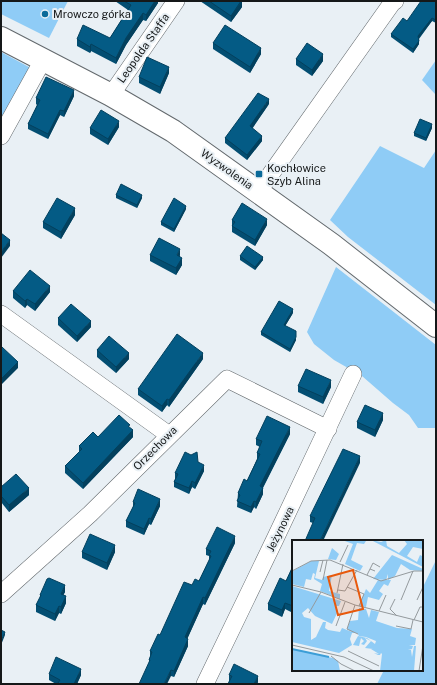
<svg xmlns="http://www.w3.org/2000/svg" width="437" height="685" font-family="'Public Sans',sans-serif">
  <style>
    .green { fill: #8fccf6 }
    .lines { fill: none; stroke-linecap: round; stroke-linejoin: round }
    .street-casing { stroke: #63696d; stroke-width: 18 }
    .secondary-casing { stroke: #63696d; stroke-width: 24 }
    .street { stroke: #fff; stroke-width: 17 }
    .secondary { stroke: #fff; stroke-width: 22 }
    .wall { fill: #034e72 }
    .shaded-wall { fill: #03405d }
    .building { fill: #045b85; stroke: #03405d }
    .poi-dot { fill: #0b6a99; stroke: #e9f0f5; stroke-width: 1.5 }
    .labels { text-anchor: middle; stroke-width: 4; stroke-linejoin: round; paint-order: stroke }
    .poi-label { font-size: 11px; fill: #151819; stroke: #e9f0f5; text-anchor: start }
    .street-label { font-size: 11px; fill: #151819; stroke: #e9f0f5 }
    .inset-river { fill: none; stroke: #3c9ed7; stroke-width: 2 }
    .inset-road { fill: none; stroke: #949a9d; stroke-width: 1 }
    .view { fill: #e8590c; fill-opacity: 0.15; stroke: #e8590c; stroke-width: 2 }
    .inset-edge { fill: none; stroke: #151819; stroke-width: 2 }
  </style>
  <rect width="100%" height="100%" fill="#e9f0f5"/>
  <!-- green -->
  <g class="green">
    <polygon points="1,1 68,1 49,38 1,14"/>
    <polygon points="1,52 40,73 1,142"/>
    <polygon points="436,60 436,95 422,80"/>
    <polygon points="380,146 424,168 436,150 436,305 348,237 330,220"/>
    <polygon points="336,267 436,345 436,428 418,428 409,415 393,403 362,376 334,360 314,344 307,332"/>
    <polygon points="436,560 436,684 377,684 384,670 422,670 422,589"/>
  </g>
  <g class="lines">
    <defs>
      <g id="street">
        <polyline points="111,95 176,1"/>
        <polyline points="1,136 43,60"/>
        <polyline points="258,192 392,3 395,1"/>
        <polyline points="1,314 169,435"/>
        <polyline points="1,594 90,514 227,379 328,429"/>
        <polyline points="205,684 275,539 353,374"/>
      </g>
      <polyline id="secondary" points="1,38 111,95 173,131 331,244 436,326"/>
    </defs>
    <!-- street casing -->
    <use href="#street" class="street-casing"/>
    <!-- secondary casing -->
    <use href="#secondary" class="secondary-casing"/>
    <!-- street -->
    <use href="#street" class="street"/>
    <!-- secondary -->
    <use href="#secondary" class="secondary"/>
  </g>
  <!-- wall -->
  <g class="wall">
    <polygon points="115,1 158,1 158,3 146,21 143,20 126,45 116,64 91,51 90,53 77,46 77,39 110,38 128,10"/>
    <polygon points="200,1 242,1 242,7 231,22"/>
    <polygon points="436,1 436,23 432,21 419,39 419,44 413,53 391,37 391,34 407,21"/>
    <polygon points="213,43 261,54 250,73 213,49"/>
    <polygon points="296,59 323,61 312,76 296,65"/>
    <polygon points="169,73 160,94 139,83 139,77"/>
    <polygon points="74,96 64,117 60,115 48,139 28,129 28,124 37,105 36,104 36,98"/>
    <polygon points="269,104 252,128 262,141 247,160 225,143 225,138"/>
    <polygon points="119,127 108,145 90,134 90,128"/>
    <polygon points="432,128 426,141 414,136 414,133"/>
    <polygon points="116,195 142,198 137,208 116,198"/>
    <polygon points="186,209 174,232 161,225 161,222"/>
    <polygon points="75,215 61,239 43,228 43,222"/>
    <polygon points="232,220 267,225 255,246 232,232"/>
    <polygon points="150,255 180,255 179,257 182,265 176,275 150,261"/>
    <polygon points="240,256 263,260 255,270 240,260"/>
    <polygon points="13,291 50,292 35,311 27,305 25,308 13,298"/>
    <polygon points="293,313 285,326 296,340 290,352 261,335 261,332"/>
    <polygon points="58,318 91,327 77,342 58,325"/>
    <polygon points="97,350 129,359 116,373 97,357"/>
    <polygon points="203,359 169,407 167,405 162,412 138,395 138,389"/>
    <polygon points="298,386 331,387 323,404 298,392"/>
    <polygon points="383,420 375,437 357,428 357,422"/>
    <polygon points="130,428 133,437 83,489 65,473 65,466 79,452 79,446 98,437"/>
    <polygon points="290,434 263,488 263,494 256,509 254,507 251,513 237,507 238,493 247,481 257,459 257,453 260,447 256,445 256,439"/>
    <polygon points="198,462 204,471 195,489 192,487 189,494 174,487 174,482 175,479 175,473"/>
    <polygon points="360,463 313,523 310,522 310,516"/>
    <polygon points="1,487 29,495 9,512 1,502"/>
    <polygon points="133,502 160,506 151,525 149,524 144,535 126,527 126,521 133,507"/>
    <polygon points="235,543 205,605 203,604 187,639 188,646 174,677 171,676 149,663 149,660 150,657 150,651 192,585 199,581 209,561 209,556 206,555 206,549"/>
    <polygon points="82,552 115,552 107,570 82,558"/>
    <polygon points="293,566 293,613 285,609 282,617 268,610 268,604 286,581"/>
    <polygon points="65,592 63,595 66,603 61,614 59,613 55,621 36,612 36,605 40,598 40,595"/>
    <polygon points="49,674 81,675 77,684 56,684 49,680"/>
    <polygon points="229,675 258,682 257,684 228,684 229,681"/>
  </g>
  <!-- shaded-wall -->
  <g class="shaded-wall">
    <polygon points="155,1 158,1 158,3 146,21 146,15"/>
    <polygon points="242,1 242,7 231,22 231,16"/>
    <polygon points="143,13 143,20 126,45 116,64 116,58 126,38"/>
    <polygon points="432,18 432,21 418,39 418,36"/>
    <polygon points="419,41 419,44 413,53 413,49"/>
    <polygon points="91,44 91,51 90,53 90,47"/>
    <polygon points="261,48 261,54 250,73 250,67"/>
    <polygon points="323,54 323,61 312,76 312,70"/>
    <polygon points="169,67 169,73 160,94 160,87"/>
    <polygon points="74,90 74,96 64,117 64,111"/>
    <polygon points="269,99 269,104 250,132 250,126"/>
    <polygon points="60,110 60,115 48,139 48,134"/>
    <polygon points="119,121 119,127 108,145 108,139"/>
    <polygon points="432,124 432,128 426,141 426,138"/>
    <polygon points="262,136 262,141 247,160 247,155"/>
    <polygon points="142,195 142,198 137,208 137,205"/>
    <polygon points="186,206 186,209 174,232 174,229"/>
    <polygon points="75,208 75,215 61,239 61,232"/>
    <polygon points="267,219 267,225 255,246 255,240"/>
    <polygon points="10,240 10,246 1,258 1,252"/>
    <polygon points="180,249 180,255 177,262 177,255"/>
    <polygon points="263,257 263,260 255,270 255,267"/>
    <polygon points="182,258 182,265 176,275 176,268"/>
    <polygon points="50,286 50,292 35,311 35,304"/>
    <polygon points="27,299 27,305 25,308 25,301"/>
    <polygon points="293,309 293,313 284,328 284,325"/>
    <polygon points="91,321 91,327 77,342 77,336"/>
    <polygon points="296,337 296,340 290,352 290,349"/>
    <polygon points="129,353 129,359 116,373 116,367"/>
    <polygon points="203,353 203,359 169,407 169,400"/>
    <polygon points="18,362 18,368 1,385 1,379"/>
    <polygon points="331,380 331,387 323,404 323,397"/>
    <polygon points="167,399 167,405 162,412 162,406"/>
    <polygon points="383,413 383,420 375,437 375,430"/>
    <polygon points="290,427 290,434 260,493 260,486"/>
    <polygon points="133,430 133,437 83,489 83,483"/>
    <polygon points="360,456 360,463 323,541 320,541"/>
    <polygon points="204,465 204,471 195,489 195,483"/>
    <polygon points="192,481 192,487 189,494 189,488"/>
    <polygon points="29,488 29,495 9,512 9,505"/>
    <polygon points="263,488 263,494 256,509 256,502"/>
    <polygon points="160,499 160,506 151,525 151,519"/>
    <polygon points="254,501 254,507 251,513 251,507"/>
    <polygon points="149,518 149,524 144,535 144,529"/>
    <polygon points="235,536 235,543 205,605 205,598"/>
    <polygon points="115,545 115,552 107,570 107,563"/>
    <polygon points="65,585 65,592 61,600 61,594"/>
    <polygon points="66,596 66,603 61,614 61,607"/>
    <polygon points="203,597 203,604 185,644 185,637"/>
    <polygon points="285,603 285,609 282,617 282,610"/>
    <polygon points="59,606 59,613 55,621 55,614"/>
    <polygon points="5,632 5,635 1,645 1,641"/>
    <polygon points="188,639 188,646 174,677 174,671"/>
    <polygon points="81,669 81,675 77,684 74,684"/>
    <polygon points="171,670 171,676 167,684 164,684"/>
    <polygon points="258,676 258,682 257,684 254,684"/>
  </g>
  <!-- building -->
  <g class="building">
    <polygon points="124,1 155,1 146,15 143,13 126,38 116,58 91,44 90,47 77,39 83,25 110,38 131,5"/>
    <polygon points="209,1 241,1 231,16"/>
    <polygon points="421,1 436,1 436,20 432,18 418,36 419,41 413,49 391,34 403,18 407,21"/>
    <polygon points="225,25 261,48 250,67 213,43"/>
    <polygon points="307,43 323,54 312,70 296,59"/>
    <polygon points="147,57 169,67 160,87 139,77"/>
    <polygon points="46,77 74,90 64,111 60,110 48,134 28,124 40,100 36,98"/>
    <polygon points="258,93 269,99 250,126 262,136 247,155 225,138"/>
    <polygon points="101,110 119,121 108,139 90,128"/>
    <polygon points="420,119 432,124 426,138 414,133"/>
    <polygon points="121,184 142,195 137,205 116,195"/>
    <polygon points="57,198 75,208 61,232 43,222"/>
    <polygon points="174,198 186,206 174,229 161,222"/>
    <polygon points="242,203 267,219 255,240 232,226 235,222 232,220"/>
    <polygon points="1,233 10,240 1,252"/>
    <polygon points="159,238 180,249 177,255 182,258 176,268 150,255"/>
    <polygon points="247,246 263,257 255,267 240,256"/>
    <polygon points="30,270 50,286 35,304 27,299 25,301 13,291"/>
    <polygon points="279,301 293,309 284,325 296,331 296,337 290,349 261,332"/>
    <polygon points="71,304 91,321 77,336 58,318"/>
    <polygon points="177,334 203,353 169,400 167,399 162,406 138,389"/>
    <polygon points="109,336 129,353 116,367 97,350"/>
    <polygon points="1,347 2,347 18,362 1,379"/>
    <polygon points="306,369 331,380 323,397 298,386"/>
    <polygon points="365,405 383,413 375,430 357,422"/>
    <polygon points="119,415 130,425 128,426 133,430 83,483 65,466 82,449 79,446 93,432 98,437"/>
    <polygon points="267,416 290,427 260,486 263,488 256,502 254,501 251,507 237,501 240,495 238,493 244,479 247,481 260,454 257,453 262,441 256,439"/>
    <polygon points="343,449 360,456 320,541 305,541 315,518 310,516"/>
    <polygon points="185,452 191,455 197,452 198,462 204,465 195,483 192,481 189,488 174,482 178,474 175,473"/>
    <polygon points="16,474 29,488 9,505 1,496 1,487"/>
    <polygon points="138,489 160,499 151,519 149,518 144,529 126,521 135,503 133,502"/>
    <polygon points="217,527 235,536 205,598 203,597 185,637 188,639 174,671 171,670 164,684 139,684 150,660 149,660 152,652 150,651 158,634 160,635 184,582 192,585 195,579 199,581 211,556 209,555 211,551 206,549"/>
    <polygon points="90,534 115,545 107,563 82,552"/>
    <polygon points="293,566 293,606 285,603 282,610 268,604 280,578 286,581"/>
    <polygon points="49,578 65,585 61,594 66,596 61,607 59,606 55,614 36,605 41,595 40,595 47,579"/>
    <polygon points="1,630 5,632 1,641"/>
    <polygon points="56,657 81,669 74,684 60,684 58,683 60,680 49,674"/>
    <polygon points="234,664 258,676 254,684 228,684 232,676 229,675"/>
  </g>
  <!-- markers -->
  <g class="poi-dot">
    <circle cx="45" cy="14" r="4"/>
    <rect x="255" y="170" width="8" height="8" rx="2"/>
  </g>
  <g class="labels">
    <!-- poi labels -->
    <g class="poi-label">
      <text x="53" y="18">Mrowczo górka</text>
      <text x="267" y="172">Kochłowice<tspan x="267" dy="13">Szyb Alina</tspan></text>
    </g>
    <!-- street labels -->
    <g class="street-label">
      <text transform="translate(143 48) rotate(-55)" y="4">Leopolda Staffa</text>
      <text transform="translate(227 169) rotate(35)" y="4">Wyzwolenia</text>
      <text transform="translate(155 448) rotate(-45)" y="4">Orzechowa</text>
      <text transform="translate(280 529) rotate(-64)" y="4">Jeżynowa</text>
    </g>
  </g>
  <!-- overview -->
  <g transform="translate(292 540)">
    <rect width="131" height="131" fill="#e9f0f5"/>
    <path d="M50,0L74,1L72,4L65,3L59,20L71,26L68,31L53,24L61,4ZM79,0L89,2L94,0L95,6L107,13L115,4L112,0H131V9L121,7L115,16L125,22L128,15L130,16L131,27ZM40,8L47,14L44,20L36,19ZM100,15L131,29V31L118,30L109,24L103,36L96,40V34L94,40L81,39ZM19,21H27L23,38L30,40L31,37L40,35L37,51L48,54V59L28,51L30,44L22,39L23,34L21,33L19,40L14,39L12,47L0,44L1,31ZM86,40H99L96,46L92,44L87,51L91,54L87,60L76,57L74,67L67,66L74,49L78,53ZM0,46L49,61L47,66H44L46,71L40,84L23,76L16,68L10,73L12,77L19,79V100L24,97L31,82H34L33,88L36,90L48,92L50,88L60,92L55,89L58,81L66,80L67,68L74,69L77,78L79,70L87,72L84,81L105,88L120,89L118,96L124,98L123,105H117L121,106L120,109L116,110H119L120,117L122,106H124L122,131H88L90,114L89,113L88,115H86L82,113L87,114L79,109H81L73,108L79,101L73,98L75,101L72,105L69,104L72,101L69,98L67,106L61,105L66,96L75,98L83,104L84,101L74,97L67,96L65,93H60L58,99L60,105L47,113L0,102ZM0,109L41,118L46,121L48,131H0Z" fill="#8fccf6"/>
    <path class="inset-river" d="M0,109L37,117"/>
    <path class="inset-road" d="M48,22L56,5M78,29L81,23L88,27M0,31L19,21L38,20L89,41L122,31H131M28,32L31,20M75,35L78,29L83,31M31,40L35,20M0,45L29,52L63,65L131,82M55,47L72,54L67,66M46,50L53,51L65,30M45,53L51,24M103,59L98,69L105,76M109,60L121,31M125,60L131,47M63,65L55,89L66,94M87,71L94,55M17,73L29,52M122,80L128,67H131M44,86L53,62M104,86L119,89L121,80M0,105L52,117L82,131M56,111L87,126M39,116L49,124M49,124L63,131M127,131L131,105"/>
    <path class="view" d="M61,30L71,69L46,75L36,37Z"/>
    <rect width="131" height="131" class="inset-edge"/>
  </g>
  <!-- border -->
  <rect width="437" height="685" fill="none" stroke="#151819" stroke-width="4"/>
</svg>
